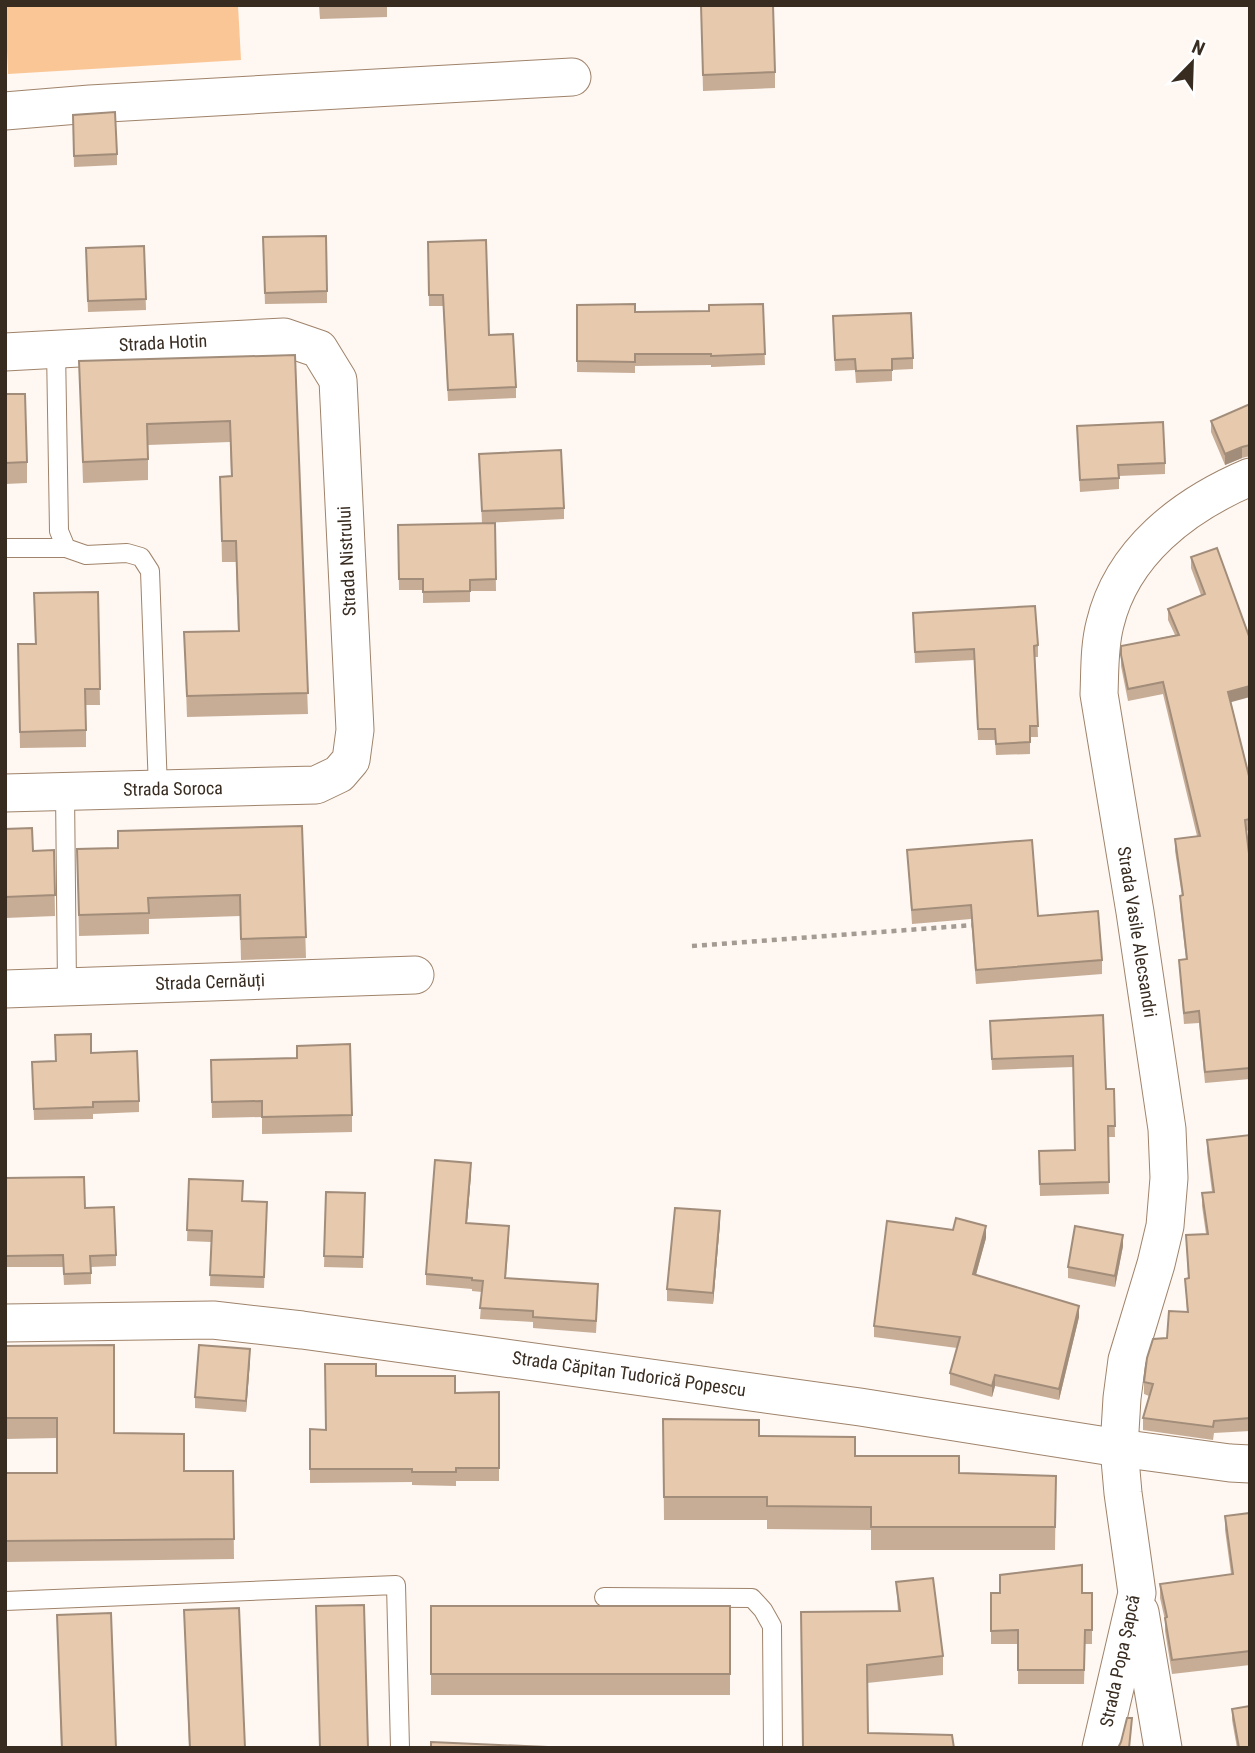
<svg xmlns="http://www.w3.org/2000/svg" width="1255" height="1753" font-family="'Roboto Condensed',sans-serif">
  <style>
    .green { fill: #fbc696 }
    .lines { fill: none; stroke-linecap: round; stroke-linejoin: round }
    .service-casing { stroke: #9f836a; stroke-width: 20 }
    .minor-casing { stroke: #9f836a; stroke-width: 39 }
    .path { stroke: #a49b93; stroke-width: 4.5; stroke-dasharray: 5 5; stroke-linecap: butt }
    .service { stroke: #fff; stroke-width: 18 }
    .minor { stroke: #fff; stroke-width: 37 }
    .wall { fill: #c7ad96 }
    .shaded-wall { fill: #a28d7a }
    .building { fill: #e7c9ae; stroke: #a28d7a; stroke-width: 2 }
    .labels { text-anchor: middle; stroke-width: 5; stroke-linejoin: round; paint-order: stroke }
    .street-label { font-size: 18px; fill: #382c21; stroke: #fff }
  </style>
  <rect width="100%" height="100%" fill="#fef7f2"/>
  <!-- green -->
  <polygon class="green" points="5,5 238,5 241,60 8,74"/>
  <g class="lines">
    <defs>
      <g id="service">
        <polyline points="56,349 59,531 66,548 86,555 127,553 141,557 150,571 158,789"/>
        <polyline points="5,548 66,548"/>
        <polyline points="65,791 67,987"/>
        <polyline points="604,1597 752,1598 763,1610 772,1626 773,1748"/>
        <polyline points="5,1601 396,1585 400,1748"/>
      </g>
      <g id="minor">
        <polyline points="5,111 90,104 572,77"/>
        <polyline points="5,352 284,337 319,349 338,380 355,730 351,760 339,774 316,785 5,793"/>
        <polyline points="5,989 415,975"/>
        <polyline points="5,1323 213,1320 302,1330 860,1407 1119,1448 1230,1463 1250,1464"/>
        <polyline points="1140,1612 1163,1748"/>
        <path d="M1101,1748L1137,1593L1123,1493L1119,1448L1122,1398L1127,1360L1156,1264L1165,1226L1169,1178L1167,1129L1135,912L1099,694C1100,671 1099,647 1105,624C1122,552 1184,505 1250,477"/>
      </g>
    </defs>
    <!-- service casing -->
    <use href="#service" class="service-casing"/>
    <!-- minor casing -->
    <use href="#minor" class="minor-casing"/>
    <!-- path -->
    <polyline class="path" points="692,946 974,925"/>
    <!-- service -->
    <use href="#service" class="service"/>
    <!-- minor -->
    <use href="#minor" class="minor"/>
  </g>
  <!-- wall -->
  <g class="wall">
    <polygon points="319,5 387,5 387,17 320,19"/>
    <polygon points="701,5 775,72 775,88 703,91"/>
    <polygon points="73,126 117,154 117,165 74,167"/>
    <polygon points="263,237 327,291 327,303 265,304"/>
    <polygon points="428,242 489,335 516,387 516,398 448,401 443,306 429,306"/>
    <polygon points="144,246 146,310 88,312 86,260"/>
    <polygon points="763,304 765,365 711,367 711,365 635,366 635,373 577,372 577,305 635,312 709,311"/>
    <polygon points="833,316 913,358 913,369 892,370 892,381 856,383 855,370 835,371"/>
    <polygon points="295,355 308,714 187,717 184,632 238,631 236,562 222,562 220,477 231,477 230,442 148,445 148,480 83,483 79,361"/>
    <polygon points="5,394 27,462 27,483 5,484"/>
    <polygon points="1250,404 1250,456 1242,458 1225,465 1211,432 1211,421"/>
    <polygon points="1077,426 1165,463 1165,474 1119,476 1119,489 1080,492"/>
    <polygon points="479,454 564,508 564,519 482,523"/>
    <polygon points="495,523 496,591 470,591 470,602 423,603 423,590 399,590 398,525"/>
    <polygon points="1217,548 1231,702 1250,780 1250,830 1246,831 1250,862 1250,1079 1205,1083 1199,1023 1184,1024 1179,960 1186,959 1180,907 1180,896 1182,896 1175,851 1175,839 1197,836 1163,694 1128,701 1121,666 1121,646 1175,635 1168,620 1168,609 1201,595 1191,568 1191,557"/>
    <polygon points="98,592 100,705 86,705 86,747 20,748 18,644 35,644 34,593"/>
    <polygon points="913,613 1038,645 1038,657 1035,657 1038,737 1030,737 1030,754 996,755 995,740 978,740 974,660 915,663"/>
    <polygon points="302,826 306,958 241,960 240,916 149,919 149,934 79,936 77,849 118,848 118,831"/>
    <polygon points="5,829 33,851 54,850 55,916 5,918"/>
    <polygon points="907,850 1038,916 1102,960 1102,974 976,984 971,919 912,924"/>
    <polygon points="1103,1015 1106,1089 1114,1089 1115,1137 1108,1137 1109,1194 1040,1196 1039,1151 1075,1150 1073,1067 992,1070 990,1021"/>
    <polygon points="91,1053 139,1101 139,1112 93,1114 93,1119 34,1120 32,1062 56,1061"/>
    <polygon points="211,1060 352,1115 352,1132 262,1134 262,1117 212,1118"/>
    <polygon points="1250,1135 1250,1431 1214,1433 1213,1440 1143,1430 1143,1418 1149,1396 1144,1394 1144,1382 1167,1338 1187,1312 1185,1279 1188,1278 1186,1235 1206,1234 1202,1206 1202,1193 1212,1192 1207,1152 1207,1140"/>
    <polygon points="471,1174 467,1223 509,1237 506,1278 598,1295 596,1333 533,1328 533,1322 480,1319 482,1292 472,1291 472,1289 426,1285 426,1274"/>
    <polygon points="5,1178 85,1208 116,1255 116,1266 91,1267 91,1284 64,1285 63,1267 5,1267"/>
    <polygon points="189,1179 242,1201 267,1213 264,1288 210,1286 211,1242 187,1241"/>
    <polygon points="326,1192 365,1193 363,1268 324,1267"/>
    <polygon points="720,1223 713,1304 667,1301 667,1289"/>
    <polygon points="986,1238 976,1275 1079,1317 1059,1400 995,1386 992,1397 950,1385 950,1373 957,1348 874,1337 874,1326"/>
    <polygon points="1123,1246 1115,1287 1068,1278 1068,1267"/>
    <polygon points="5,1346 114,1433 184,1471 233,1471 234,1559 5,1562 5,1473 57,1473 57,1438 5,1439"/>
    <polygon points="250,1360 246,1412 195,1408 195,1397"/>
    <polygon points="376,1376 455,1393 499,1392 499,1481 456,1481 456,1486 412,1485 412,1482 310,1483 310,1429 326,1430"/>
    <polygon points="663,1419 855,1456 959,1473 1056,1476 1055,1550 871,1550 871,1530 767,1529 767,1520 664,1520"/>
    <polygon points="1250,1513 1250,1665 1172,1674 1165,1631 1165,1620 1160,1598 1160,1584 1231,1574 1225,1530 1225,1516"/>
    <polygon points="896,1582 943,1656 943,1675 867,1683 868,1733 803,1748 898,1611"/>
    <polygon points="991,1593 1092,1593 1092,1644 1085,1644 1084,1684 1018,1684 1018,1644 991,1644"/>
    <rect x="431" y="1606" width="299" height="89"/>
    <polygon points="184,1610 245,1748 189,1748"/>
    <polygon points="57,1615 116,1748 61,1748"/>
    <polygon points="1232,1709 1250,1748 1237,1748 1232,1720"/>
  </g>
  <!-- shaded-wall -->
  <g class="shaded-wall">
    <polygon points="1242,447 1242,458 1225,465 1225,454"/>
    <polygon points="1250,686 1250,697 1228,703 1228,692"/>
    <polygon points="471,1163 471,1174 466,1234 466,1223"/>
    <polygon points="720,1211 720,1223 713,1304 713,1293"/>
    <polygon points="986,1226 986,1238 973,1285 973,1274"/>
    <polygon points="1123,1235 1123,1246 1115,1287 1115,1276"/>
    <polygon points="1079,1306 1079,1317 1059,1400 1059,1389"/>
    <polygon points="250,1349 250,1360 246,1412 246,1401"/>
    <polygon points="995,1375 995,1386 992,1397 992,1386"/>
  </g>
  <!-- building -->
  <g class="building">
    <polygon points="701,5 773,5 775,72 703,75"/>
    <polygon points="115,112 117,154 74,156 73,115"/>
    <polygon points="326,236 327,291 265,293 263,237"/>
    <polygon points="486,240 489,335 513,334 516,387 448,390 443,295 429,295 428,242"/>
    <polygon points="144,246 146,299 88,301 86,248"/>
    <polygon points="635,304 635,312 709,311 709,305 763,304 765,354 711,356 711,354 635,354 635,362 577,361 577,305"/>
    <polygon points="911,313 913,358 892,359 892,370 856,371 855,359 835,360 833,316"/>
    <polygon points="295,355 308,693 187,696 184,632 239,631 236,541 222,541 220,477 232,476 230,421 147,424 148,459 83,462 79,361"/>
    <polygon points="5,394 25,394 27,462 5,463"/>
    <polygon points="1250,404 1250,445 1242,447 1225,454 1211,421"/>
    <polygon points="1163,422 1165,463 1118,465 1119,478 1080,480 1077,426"/>
    <polygon points="561,450 564,508 482,511 479,454"/>
    <polygon points="495,523 496,579 470,580 470,591 423,592 423,579 399,579 398,525"/>
    <polygon points="1217,548 1250,639 1250,686 1228,692 1250,780 1250,819 1245,820 1250,862 1250,1068 1205,1072 1199,1011 1184,1013 1179,960 1187,959 1180,896 1183,895 1175,839 1200,836 1163,682 1128,689 1121,655 1121,646 1179,635 1168,609 1205,594 1191,557"/>
    <polygon points="98,592 100,689 85,689 86,730 20,732 18,644 36,644 34,593"/>
    <polygon points="1035,606 1038,645 1034,646 1038,726 1030,726 1030,742 996,744 995,729 978,729 974,649 915,652 913,613"/>
    <polygon points="302,826 306,937 241,939 240,895 148,898 149,913 79,915 77,849 118,848 118,831"/>
    <polygon points="32,828 33,851 54,850 55,895 5,897 5,829"/>
    <polygon points="1032,840 1038,916 1098,911 1102,960 976,970 971,905 912,910 907,850"/>
    <polygon points="1103,1015 1106,1089 1114,1089 1115,1126 1108,1126 1109,1182 1040,1184 1039,1151 1075,1150 1073,1056 992,1059 990,1021"/>
    <polygon points="91,1034 91,1053 137,1051 139,1101 93,1102 93,1107 34,1109 32,1062 56,1061 55,1035"/>
    <polygon points="350,1044 352,1115 262,1117 262,1101 212,1102 211,1060 297,1058 297,1046"/>
    <polygon points="1250,1135 1250,1418 1214,1421 1213,1427 1143,1418 1153,1384 1144,1382 1147,1358 1153,1339 1167,1338 1169,1311 1188,1312 1185,1279 1189,1278 1186,1235 1208,1234 1202,1193 1214,1192 1207,1140"/>
    <polygon points="435,1160 471,1163 466,1223 509,1226 505,1278 598,1284 596,1321 533,1317 533,1311 480,1308 483,1281 472,1280 472,1278 426,1274"/>
    <polygon points="84,1177 85,1208 114,1207 116,1255 90,1256 91,1273 64,1274 63,1255 5,1256 5,1178"/>
    <polygon points="189,1179 243,1181 242,1201 267,1202 264,1277 210,1275 212,1231 187,1230"/>
    <polygon points="326,1192 365,1193 363,1257 324,1256"/>
    <polygon points="675,1208 720,1211 713,1293 667,1289"/>
    <polygon points="956,1218 986,1226 973,1274 1079,1306 1059,1389 995,1375 992,1386 950,1373 960,1337 874,1326 887,1221 953,1230"/>
    <polygon points="1075,1226 1123,1235 1115,1276 1068,1267"/>
    <polygon points="114,1345 114,1433 184,1434 184,1471 233,1471 234,1539 5,1541 5,1473 57,1473 57,1418 5,1418 5,1346"/>
    <polygon points="199,1345 250,1349 246,1401 195,1397"/>
    <polygon points="325,1364 376,1364 376,1376 455,1376 455,1393 499,1392 499,1468 456,1468 456,1472 412,1472 412,1469 310,1469 310,1429 326,1430"/>
    <polygon points="663,1419 759,1420 759,1436 855,1437 855,1456 959,1456 959,1473 1056,1476 1055,1527 871,1527 871,1507 767,1506 767,1497 664,1497"/>
    <polygon points="1250,1513 1250,1651 1172,1660 1165,1618 1167,1617 1160,1584 1233,1574 1225,1516"/>
    <polygon points="1082,1565 1082,1593 1092,1593 1092,1630 1085,1630 1084,1670 1018,1670 1018,1630 991,1631 991,1593 1000,1593 1000,1575"/>
    <polygon points="933,1578 943,1656 867,1665 868,1733 952,1735 954,1748 803,1748 801,1612 900,1611 896,1582"/>
    <polygon points="364,1605 368,1748 320,1748 316,1606"/>
    <rect x="431" y="1606" width="299" height="68"/>
    <polygon points="239,1608 245,1748 190,1748 184,1610"/>
    <polygon points="111,1613 116,1748 62,1748 57,1615"/>
    <polygon points="1250,1706 1250,1748 1239,1748 1232,1709"/>
    <polygon points="1127,1718 1132,1718 1129,1748 1118,1748 1121,1742"/>
    <polygon points="431,1742 571,1748 431,1748"/>
  </g>
  <g class="labels">
    <!-- street labels -->
    <g class="street-label">
      <text transform="translate(163 343) rotate(-3)" y="6">Strada Hotin</text>
      <text transform="translate(347 561) rotate(-93)" y="6">Strada Nistrului</text>
      <text transform="translate(173 789) rotate(-1)" y="6">Strada Soroca</text>
      <text transform="translate(1137 932) rotate(81)" y="6">Strada Vasile Alecsandri</text>
      <text transform="translate(210 982) rotate(-2)" y="6">Strada Cernăuți</text>
      <text transform="translate(629 1374) rotate(8)" y="6">Strada Căpitan Tudorică Popescu</text>
      <text transform="translate(1120 1661) rotate(-78)" y="6">Strada Popa Șapcă</text>
    </g>
  </g>
  <!-- border -->
  <rect width="1255" height="1753" fill="none" stroke="#382c21" stroke-width="14"/>
  <!-- north arrow -->
  <g transform="translate(1192 63) rotate(23)" stroke="#ffffff" stroke-width="5" paint-order="stroke">
  <path d="M0-5L12 26L0 18L-12 26Z" fill="#382c21"/>
  <text y="-10" font-size="19" font-weight="bold" text-anchor="middle" fill="#382c21">N</text>
  </g>
</svg>
